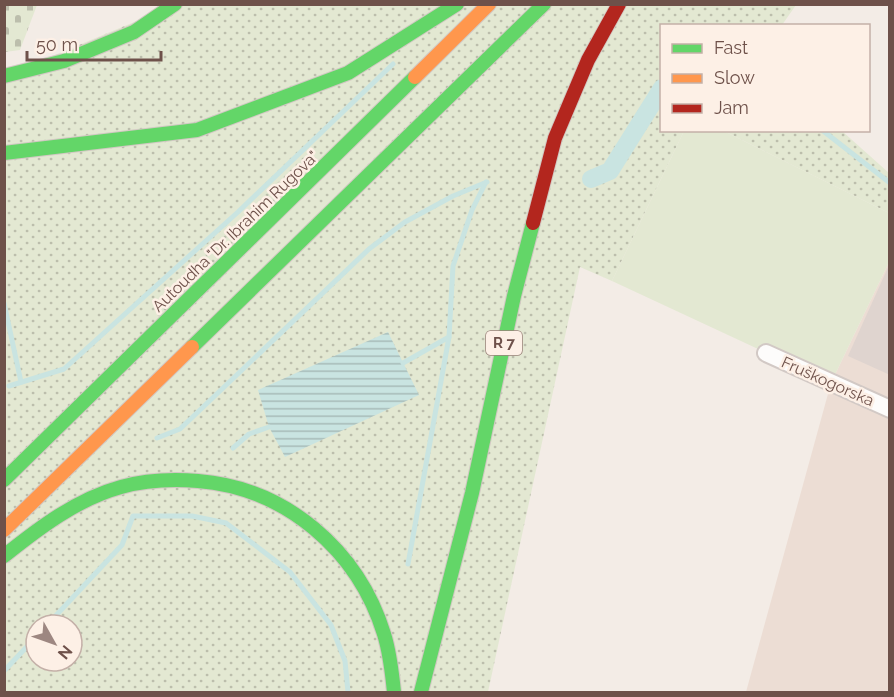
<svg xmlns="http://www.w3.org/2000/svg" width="894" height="697" font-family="Raleway,sans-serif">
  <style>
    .residential { fill: #ecddd4 }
    .grass { fill: url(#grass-dots); fill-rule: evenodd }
    .cemetery { fill: url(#cemetery-stones) }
    .pitch { fill: #e3e8d2 }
    .water { fill: url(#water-rules) }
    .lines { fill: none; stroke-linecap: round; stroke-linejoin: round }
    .stream { stroke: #c9e4e1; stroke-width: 5 }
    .canal { stroke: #c9e4e1; stroke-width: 18 }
    .building { fill: #dfd4cf }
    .street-casing { stroke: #d2c9c5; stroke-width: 20 }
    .fast-casing { stroke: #d2c8c3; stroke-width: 16 }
    .slow-casing { stroke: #d2c8c3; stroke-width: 16 }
    .jam-casing { stroke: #d2c8c3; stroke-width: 16 }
    .street { stroke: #fdfcfb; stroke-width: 16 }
    .fast { stroke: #63d668; stroke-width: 14 }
    .slow { stroke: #ff974d; stroke-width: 14 }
    .jam { stroke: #b3261e; stroke-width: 14 }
    .labels { text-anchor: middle; stroke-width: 5; stroke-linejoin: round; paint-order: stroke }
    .shield { fill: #fdf0e6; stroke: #998179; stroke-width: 1.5 }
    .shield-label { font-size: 15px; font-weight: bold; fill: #6e514a }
    .street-label { font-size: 16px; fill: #6e514a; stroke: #fdf0e6 }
  </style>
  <defs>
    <pattern id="grass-dots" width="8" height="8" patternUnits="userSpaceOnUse" patternTransform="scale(1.5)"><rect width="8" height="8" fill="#e3e8d2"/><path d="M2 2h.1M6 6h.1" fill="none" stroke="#bcbeac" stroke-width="1.8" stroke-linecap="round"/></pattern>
    <pattern id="cemetery-stones" width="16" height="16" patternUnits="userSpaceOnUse" patternTransform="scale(1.5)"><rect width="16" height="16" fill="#e3e8d2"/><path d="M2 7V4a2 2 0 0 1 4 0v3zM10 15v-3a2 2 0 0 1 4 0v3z" fill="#bcbeac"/></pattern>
    <pattern id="water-rules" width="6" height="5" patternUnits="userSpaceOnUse" patternTransform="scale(1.5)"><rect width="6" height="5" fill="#c9e4e1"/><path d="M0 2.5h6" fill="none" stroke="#a7bbb8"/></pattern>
  </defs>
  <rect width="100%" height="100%" fill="#f3ece6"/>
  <!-- residential -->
  <polygon class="residential" points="889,262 889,692 746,692 831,383"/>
  <!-- grass -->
  <g class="grass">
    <path d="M175,5H796L782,25L662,26V130L684,131L612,281L580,267L488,692H5L4,76ZM36,625H72V661H36Z"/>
    <polygon points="724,131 842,131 889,173 889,213"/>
  </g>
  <!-- cemetery -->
  <polygon class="cemetery" points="4,5 37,5 20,50 5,52"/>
  <!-- pitch -->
  <polygon class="pitch" points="684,131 724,131 889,213 889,262 831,383 612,281"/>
  <!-- water -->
  <polygon class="water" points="388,332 419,395 285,457 269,427 258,390"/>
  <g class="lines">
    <!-- stream -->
    <g class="stream">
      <polyline points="822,130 890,183"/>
      <polyline points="4,303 21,382"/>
      <polyline points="403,363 449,337 453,266 472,210 486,182"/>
      <polyline points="9,386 64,369 238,212 393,64"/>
      <polyline points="157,438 180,429 369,249 405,222 453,196 487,182"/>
      <polyline points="233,448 249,434 269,427"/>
      <polyline points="408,564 449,337"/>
      <polyline points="47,625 122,545 133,516 192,516 226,523 290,572 331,625 345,661 348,692"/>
      <polyline points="4,671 36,637"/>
    </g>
    <!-- canal -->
    <polyline class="canal" points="591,179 610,171 662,88"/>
  </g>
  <!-- building -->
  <polygon class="building" points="890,263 890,375 848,356"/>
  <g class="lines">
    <defs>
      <polyline id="street" points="766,353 890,409"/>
      <g id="fast">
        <polyline points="4,76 64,61 134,32 175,4"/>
        <polyline points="4,153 197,130 348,73 457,4"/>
        <polyline points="192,347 544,4"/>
        <polyline points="4,480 415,77"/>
        <path d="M4,556C39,528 77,499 121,487C146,480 173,479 198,481C286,488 358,550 384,634C390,653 392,672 394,692"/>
        <polyline points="421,692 472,493 514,296 533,223"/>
      </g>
      <g id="slow">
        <polyline points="415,77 489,4"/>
        <polyline points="4,530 192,347"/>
      </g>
      <polyline id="jam" points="533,223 555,138 588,60 619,4"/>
    </defs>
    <!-- street casing -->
    <use href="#street" class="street-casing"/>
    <!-- fast casing -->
    <use href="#fast" class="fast-casing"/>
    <!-- slow casing -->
    <use href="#slow" class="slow-casing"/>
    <!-- jam casing -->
    <use href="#jam" class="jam-casing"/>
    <!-- street -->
    <use href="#street" class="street"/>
    <!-- fast -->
    <use href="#fast" class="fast"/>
    <!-- slow -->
    <use href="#slow" class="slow"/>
    <!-- jam -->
    <use href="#jam" class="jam"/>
  </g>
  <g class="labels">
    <!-- shield labels -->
    <rect class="shield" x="486" y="331" width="36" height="24" rx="4.5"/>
    <g class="shield-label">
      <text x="504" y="348">R 7</text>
    </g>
    <!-- street labels -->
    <g class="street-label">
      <text transform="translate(235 231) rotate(-44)" y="6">Autoudha "Dr. Ibrahim Rugova"</text>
      <text transform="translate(828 381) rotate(24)" y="6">Fruškogorska</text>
    </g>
  </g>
  <!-- border -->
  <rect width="894" height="697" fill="none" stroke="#6e514a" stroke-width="12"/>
  <!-- legend -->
  <rect x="660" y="24" width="210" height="108" fill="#fdf0e6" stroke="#c4b0a8" stroke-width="1.5"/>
  <rect x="672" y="44" width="30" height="9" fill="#63d668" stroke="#c4b0a8" stroke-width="1.5"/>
  <text x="714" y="54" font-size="18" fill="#6e514a">Fast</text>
  <rect x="672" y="74" width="30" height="9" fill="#ff974d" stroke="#c4b0a8" stroke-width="1.5"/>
  <text x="714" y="84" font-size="18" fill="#6e514a">Slow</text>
  <rect x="672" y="104" width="30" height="9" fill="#b3261e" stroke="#c4b0a8" stroke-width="1.5"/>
  <text x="714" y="114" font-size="18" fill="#6e514a">Jam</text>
  <!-- north arrow -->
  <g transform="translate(54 643) rotate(130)"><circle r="28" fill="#fdf0e6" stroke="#c4b0a8" stroke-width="1.5"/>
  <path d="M0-4.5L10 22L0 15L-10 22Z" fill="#9d8781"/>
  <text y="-9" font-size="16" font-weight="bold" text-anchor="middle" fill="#6e514a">N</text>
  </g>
  <!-- scale -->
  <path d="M27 51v9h134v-9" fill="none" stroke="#6e514a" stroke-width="3"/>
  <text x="36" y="51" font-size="18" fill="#6e514a" stroke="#fdf0e6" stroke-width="4.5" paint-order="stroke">50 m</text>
</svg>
